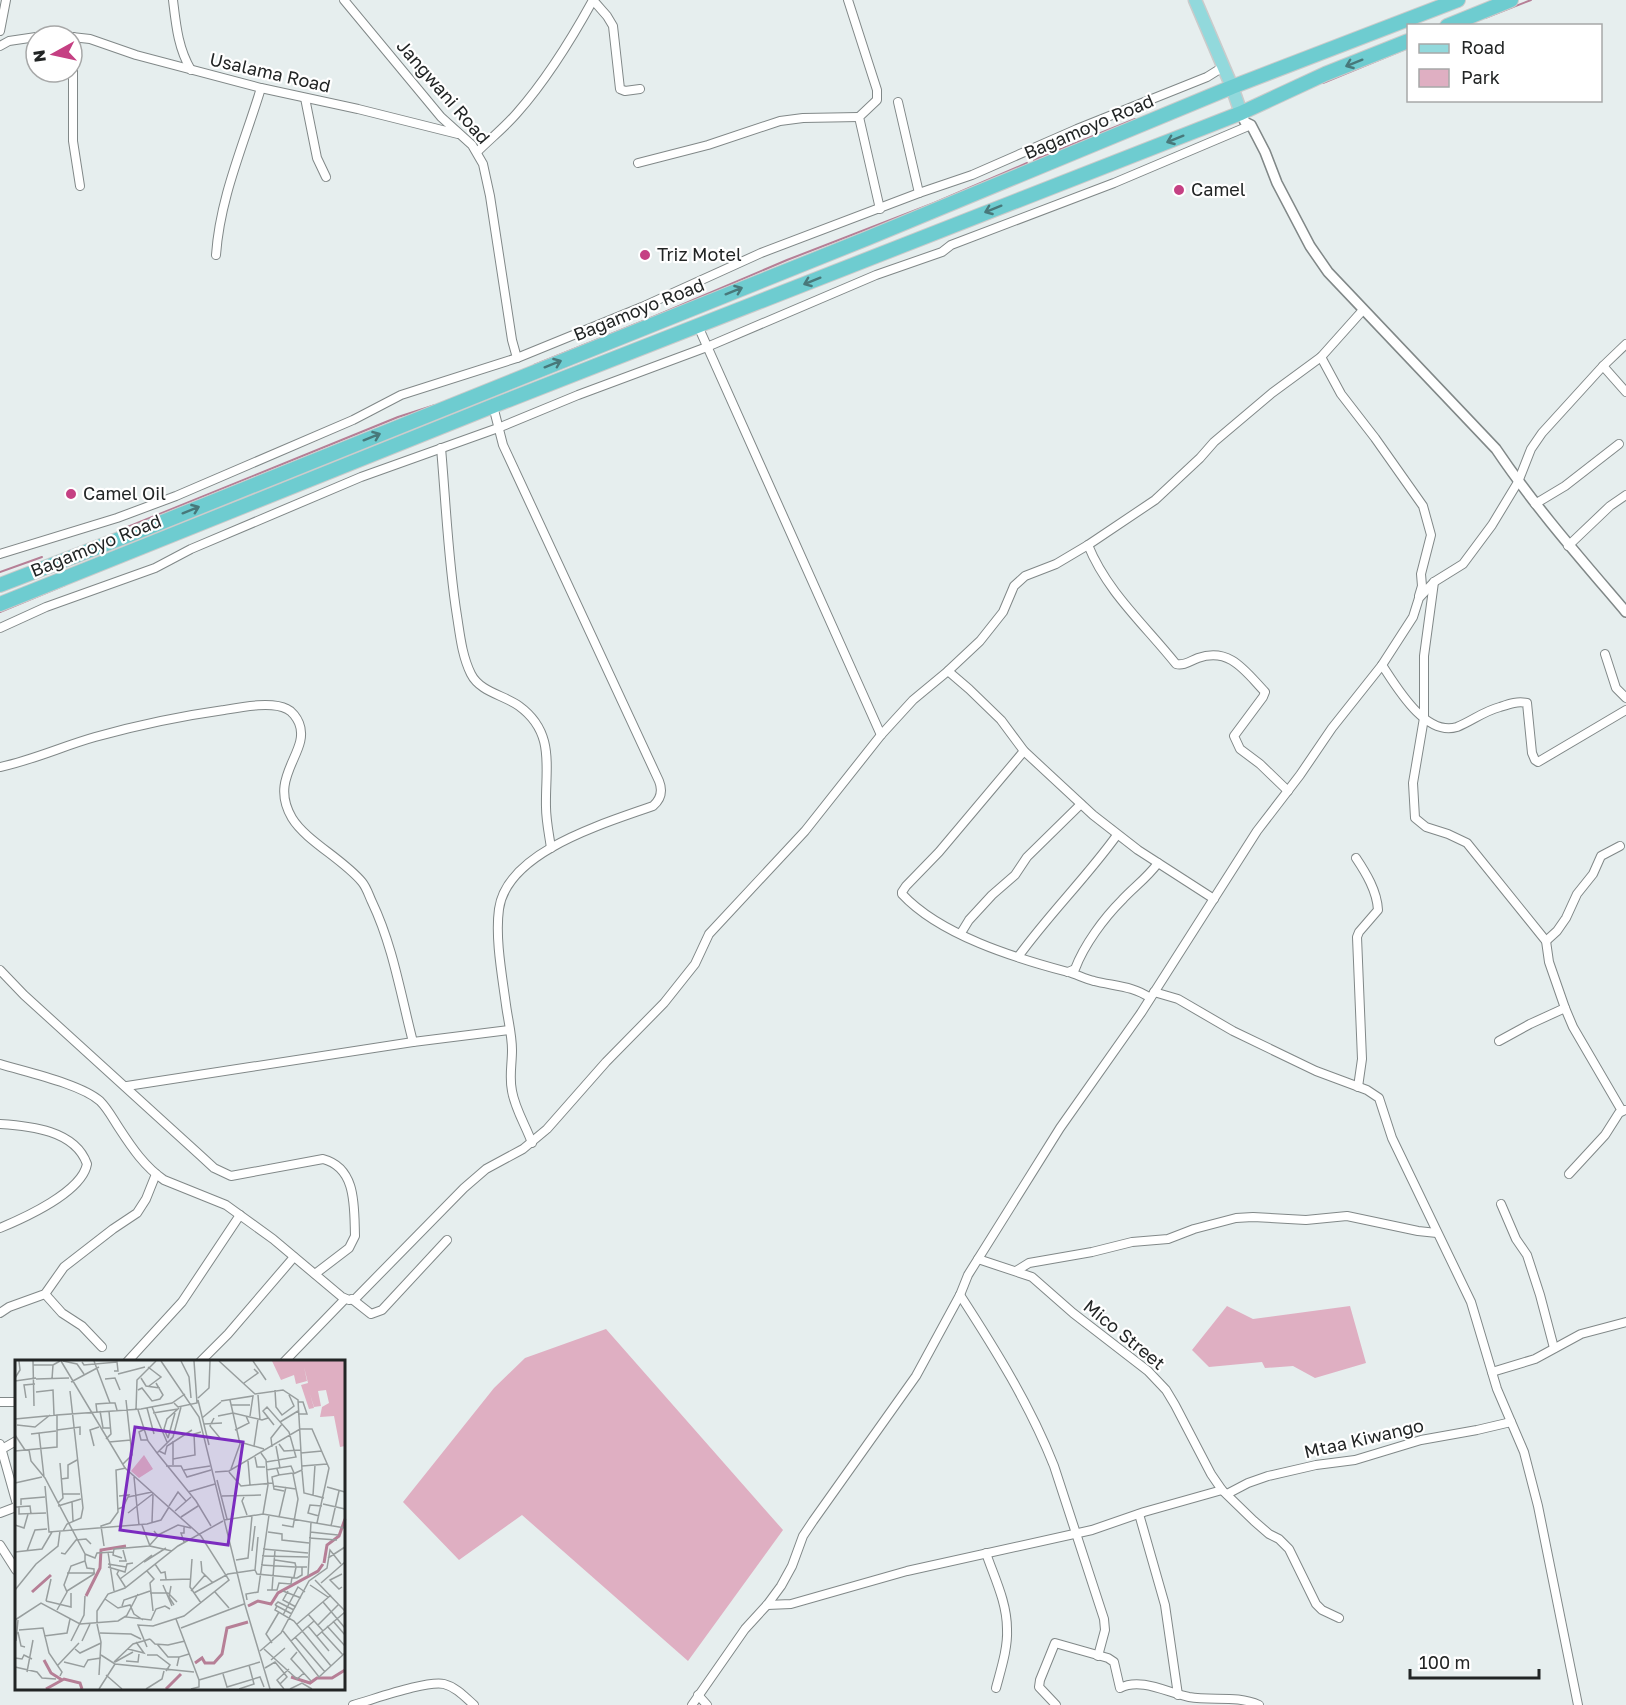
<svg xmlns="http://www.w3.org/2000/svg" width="1626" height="1705" font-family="'Golos Text',sans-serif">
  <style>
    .green { fill: #dfafc2 }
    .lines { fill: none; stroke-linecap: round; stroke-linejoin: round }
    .stream { stroke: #b67f96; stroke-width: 2 }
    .minor-casing { stroke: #818888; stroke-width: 10 }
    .tertiary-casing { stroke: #818888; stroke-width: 12 }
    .primary-casing { stroke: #cacbcb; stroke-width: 15 }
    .trunk-casing { stroke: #cacbcb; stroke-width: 16 }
    .minor { stroke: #fff; stroke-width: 8 }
    .tertiary { stroke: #fff; stroke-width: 9 }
    .primary { stroke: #92d9dc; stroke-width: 12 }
    .trunk { stroke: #6eccd0; stroke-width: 14 }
    .oneway { stroke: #48787a }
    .poi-dot { fill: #c54083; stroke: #fff; stroke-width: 2 }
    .labels { text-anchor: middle; stroke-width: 4.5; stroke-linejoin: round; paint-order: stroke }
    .street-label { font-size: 18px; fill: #222525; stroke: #fff }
    .poi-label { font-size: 18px; fill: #222525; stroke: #fff; text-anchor: start }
    .inset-river { fill: none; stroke: #b67f96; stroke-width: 3 }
    .inset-road { fill: none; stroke: #989e9e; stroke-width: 1.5 }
    .view { fill: #7b2cbf; fill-opacity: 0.15; stroke: #7b2cbf; stroke-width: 3 }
    .inset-edge { fill: none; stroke: #222525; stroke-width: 3 }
  </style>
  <rect width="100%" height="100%" fill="#e6eeee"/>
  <!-- green -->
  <g class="green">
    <polygon points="1227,1306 1253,1319 1350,1306 1366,1363 1315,1378 1293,1366 1265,1368 1262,1362 1209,1367 1192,1350"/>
    <polygon points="606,1329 783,1530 688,1661 522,1515 459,1560 403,1502 494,1388 525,1358"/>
  </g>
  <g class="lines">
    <!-- stream -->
    <g class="stream">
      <polyline points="1485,18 1531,0"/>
      <polyline points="1323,83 1408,48"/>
      <polyline points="1034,160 1135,119"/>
      <polyline points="534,365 653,317 787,260 934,203 1027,163"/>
      <polyline points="125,528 398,417 435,405"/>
      <polyline points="0,572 42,557"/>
      <polyline points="0,612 65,585"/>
    </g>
    <defs>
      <g id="minor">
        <path d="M173,0C176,25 178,48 191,70"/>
        <polyline points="344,0 441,117 472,145 483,164 490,196 512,340 517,358"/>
        <polyline points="593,0 607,16 613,26 620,89 625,91 640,89"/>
        <polyline points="848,0 877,90 877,100 859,117 880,209"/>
        <polyline points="0,31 6,0"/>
        <polyline points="43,36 49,36"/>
        <polyline points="72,37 90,39 136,55 261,88 358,109 458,134"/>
        <polyline points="73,37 73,141 80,186"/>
        <polyline points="0,46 9,41 36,37"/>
        <polyline points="305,98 317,158 326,177"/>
        <polyline points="898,102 919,193"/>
        <path d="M477,152C490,139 505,127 517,113C547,79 571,40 593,0"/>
        <polyline points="638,163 708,145 780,121 803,118 859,117"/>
        <path d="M216,255C220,197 244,144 261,88"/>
        <polyline points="698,326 881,735"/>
        <polyline points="1321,357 1341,394 1375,438 1423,506 1431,535 1421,574 1422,586 1419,596"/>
        <polyline points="1603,366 1626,392"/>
        <path d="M493,406L503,445L659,781C663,791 661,799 653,806C606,823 507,851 499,909C495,938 502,975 506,1005C508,1020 512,1035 512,1050C512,1065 509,1077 512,1091C515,1109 526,1126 532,1143"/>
        <path d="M441,448C446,504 448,560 457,616C460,635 462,656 471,674C480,692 504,695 519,706C556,733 545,768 546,807C546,820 549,834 551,848"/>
        <polyline points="1535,504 1565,486 1619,444"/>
        <path d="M1088,545C1107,592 1145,625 1176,664C1184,666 1190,661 1198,658C1230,647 1245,671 1265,692L1263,697L1234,736L1240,749L1260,764L1288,791"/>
        <polyline points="1568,546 1610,506 1626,495"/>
        <polyline points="0,554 117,518 176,496 353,420 401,395 517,358 642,307 761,253 919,193 972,175 1077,129 1207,77 1223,67"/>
        <polyline points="1434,582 1424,656 1424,718 1413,783 1415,818 1426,827 1448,834 1467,843 1546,941 1549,962 1565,1008 1573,1027 1622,1111"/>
        <polyline points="0,628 46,607 155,568 191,549 361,477 498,428 578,395 707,347 876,275 942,252 951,245 1114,183 1251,125"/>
        <polyline points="1605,654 1616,688 1626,698"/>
        <path d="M1382,665C1396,686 1425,737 1457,727C1472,721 1484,711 1500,707C1509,704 1517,701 1527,703L1532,753L1535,760L1538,762L1626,710"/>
        <polyline points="948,671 969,689 1001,720 1024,751 1093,815 1138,850 1214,899"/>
        <path d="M1024,751L939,852L906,886L902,892V894C940,935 1015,958 1068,972C1076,974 1085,979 1094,981C1113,986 1134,986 1150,998"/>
        <path d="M0,767C33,760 63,746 95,737C138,725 181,716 224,710C241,707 272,701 287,709C292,711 297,718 299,723C311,752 267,776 292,818C306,841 343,859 362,882C367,888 369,896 372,902C393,946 401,996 413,1042"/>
        <path d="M1356,858C1366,873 1377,891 1378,910L1359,932L1357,937L1362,1059L1358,1087"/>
        <polyline points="961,933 969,920 992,895 1015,875 1027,857 1081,804"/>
        <polyline points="1546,941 1557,931 1566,918 1577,894 1593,874 1601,856 1620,846"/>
        <path d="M1018,957C1049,914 1086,878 1117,835"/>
        <path d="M0,970L24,995L201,1156L214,1168L231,1176L323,1159C357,1168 354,1207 355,1236L349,1248L315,1274"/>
        <path d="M1068,972L1075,969C1084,945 1104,918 1122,900C1134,887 1147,878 1158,863"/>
        <polyline points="1154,992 1178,999 1233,1031 1316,1071 1367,1090 1379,1098 1392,1138 1471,1302 1497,1389 1524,1452 1538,1506 1578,1705"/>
        <polyline points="1499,1041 1530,1024 1565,1008"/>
        <path d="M0,1064C26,1072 81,1084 100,1101C108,1109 113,1119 119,1128C132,1148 145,1167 164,1180L226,1205L273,1239L342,1297L349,1300L355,1299L464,1188L486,1169L523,1149L547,1129L606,1062L664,1003L695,964L709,934L805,831L881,735L913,700L948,671L980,641L1003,612L1014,586L1025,576L1056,564L1088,545L1155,500L1200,458L1214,442L1272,393L1321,357L1363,310"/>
        <polyline points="127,1086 413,1042 509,1030"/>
        <path d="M0,1124C30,1126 75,1130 87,1164C82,1192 24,1218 0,1228"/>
        <polyline points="1569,1174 1605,1135 1619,1113 1625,1110"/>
        <polyline points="1501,1204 1516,1239 1527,1255 1540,1295 1554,1348"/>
        <polyline points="978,1259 1032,1277 1073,1313 1148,1371 1166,1390 1175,1405 1211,1474 1222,1490 1254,1521 1269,1534 1279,1539 1289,1549 1316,1604 1322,1610 1339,1618"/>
        <polyline points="1016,1271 1029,1263 1092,1252 1132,1242 1168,1239 1194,1229 1236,1218 1253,1217 1306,1220 1347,1216 1418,1231 1437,1233"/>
        <polyline points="45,1294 62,1313 82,1326 102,1347"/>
        <path d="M960,1295C995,1349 1030,1405 1054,1466L1104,1619L1105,1630L1098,1656"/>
        <polyline points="352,1299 371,1314 382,1310 447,1240"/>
        <polyline points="0,1313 9,1307 45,1294 64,1267 113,1229 137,1213 146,1199 156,1174"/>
        <polyline points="127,1362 182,1302 240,1215"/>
        <polyline points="200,1362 228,1334 294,1257"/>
        <polyline points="284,1362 345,1299"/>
        <polyline points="1492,1372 1535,1359 1581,1334 1626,1322"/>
        <polyline points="0,1402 16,1402"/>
        <polyline points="0,1444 16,1501"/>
        <polyline points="2,1449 16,1441"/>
        <polyline points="1227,1494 1248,1483 1268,1476 1316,1465 1355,1460 1421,1440 1477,1430 1511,1422"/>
        <polyline points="0,1513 16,1507"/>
        <polyline points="1139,1514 1165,1605 1178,1695"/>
        <polyline points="0,1545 16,1570"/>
        <path d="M986,1553C994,1577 1007,1602 1007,1629C1008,1648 1001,1669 996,1688"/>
        <polyline points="767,1605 791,1604 907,1571 1092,1530 1144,1512 1222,1490"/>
        <polyline points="698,1695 707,1705"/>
        <path d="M353,1705C372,1700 427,1680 444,1684C456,1687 465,1697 474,1705"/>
        <polyline points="692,1705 745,1629 767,1605 781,1586 792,1566 803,1536 813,1521 916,1376 960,1295 968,1275 1060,1128 1141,1013 1257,831 1300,775 1332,728 1382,665 1413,617 1419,598 1434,582 1463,564 1492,525 1518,482 1531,449 1542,433 1603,366 1626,344"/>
        <path d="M1056,1705L1039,1687L1040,1680L1055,1643L1108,1658L1114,1662L1120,1688C1141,1677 1168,1693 1189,1697C1213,1701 1237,1695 1259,1705"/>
      </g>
      <path id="tertiary" d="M1241,113L1245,122L1251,125L1265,152L1277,183L1310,246L1328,272L1496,449C1535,507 1581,559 1626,612"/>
      <polyline id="primary" points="1195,0 1232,87 1241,113"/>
      <g id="trunk">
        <polyline points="1447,26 1511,0"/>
        <polyline points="0,585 140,531 868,238 1232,87 1458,0"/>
        <polyline points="0,604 493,406 1241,113 1325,74 1408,41"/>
      </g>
    </defs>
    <!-- minor casing -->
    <use href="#minor" class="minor-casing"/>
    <!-- tertiary casing -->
    <use href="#tertiary" class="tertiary-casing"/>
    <!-- primary casing -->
    <use href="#primary" class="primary-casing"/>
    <!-- trunk casing -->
    <use href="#trunk" class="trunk-casing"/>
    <!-- minor -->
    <use href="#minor" class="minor"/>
    <!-- tertiary -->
    <use href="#tertiary" class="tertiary"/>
    <!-- primary -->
    <use href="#primary" class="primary"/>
    <!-- trunk -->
    <use href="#trunk" class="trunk"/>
  </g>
  <!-- one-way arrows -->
  <defs><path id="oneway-shaft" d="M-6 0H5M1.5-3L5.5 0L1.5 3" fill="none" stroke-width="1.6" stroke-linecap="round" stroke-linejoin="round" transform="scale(1.5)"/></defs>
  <g class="oneway">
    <use href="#oneway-shaft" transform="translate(1354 63) rotate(158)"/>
    <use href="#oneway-shaft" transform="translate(1175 139) rotate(158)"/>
    <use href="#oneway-shaft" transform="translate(993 209) rotate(158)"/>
    <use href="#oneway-shaft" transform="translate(812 281) rotate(158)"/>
    <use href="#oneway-shaft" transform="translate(734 291) rotate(-22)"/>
    <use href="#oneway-shaft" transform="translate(553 364) rotate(-22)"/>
    <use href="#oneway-shaft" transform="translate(372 437) rotate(-22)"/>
    <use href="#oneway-shaft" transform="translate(191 510) rotate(-22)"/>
  </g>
  <!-- markers -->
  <g class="poi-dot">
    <circle cx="1179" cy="190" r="6"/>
    <circle cx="645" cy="255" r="6"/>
    <circle cx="71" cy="494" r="6"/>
  </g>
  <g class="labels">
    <!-- street labels -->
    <g class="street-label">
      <text transform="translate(270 73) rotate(13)" y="6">Usalama Road</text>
      <text transform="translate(443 92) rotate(49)" y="6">Jangwani Road</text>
      <text transform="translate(1089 127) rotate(-23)" y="6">Bagamoyo Road</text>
      <text transform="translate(639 310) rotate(-22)" y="6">Bagamoyo Road</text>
      <text transform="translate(96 546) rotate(-22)" y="6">Bagamoyo Road</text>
      <text transform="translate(1124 1335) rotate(39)" y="6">Mico Street</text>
      <text transform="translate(1364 1439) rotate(-13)" y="6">Mtaa Kiwango</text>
    </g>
    <!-- poi labels -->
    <g class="poi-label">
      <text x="1191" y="196">Camel</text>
      <text x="657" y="261">Triz Motel</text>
      <text x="83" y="500">Camel Oil</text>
    </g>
  </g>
  <!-- overview -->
  <g transform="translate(15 1360)">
    <rect width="330" height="330" fill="#e6eeee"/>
    <path d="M257,1H330V86L325,87L319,56L305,57L307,47L314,43L311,30L303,31L306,46L299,47L295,34L299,48L294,49L286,25L293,23L289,7L292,21L281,24L279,15L266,20ZM129,95L138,109L124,118L116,111Z" fill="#dfafc2"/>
    <path class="inset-river" d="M309,203L312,185L324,176L330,159M17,232L36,215M71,236L85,208L86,190L111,186M233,246L243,241L256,244L263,233L303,211L308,204M29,300L36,313L47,320M180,303L187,298L190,303H199L207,294L212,268L233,262M276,317L295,323L302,318H317L330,310M31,329L49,319L65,323L67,329M151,329L166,314"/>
    <path class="inset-road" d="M18,1L19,46M46,1L110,108L186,176L214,220L169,256L138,266L123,265L132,287M48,1L62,4L69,14M79,1L95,43H100L102,50M146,1L184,57L230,245L255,329M166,1L174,17L176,38M204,1L240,34L268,30L283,40L287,110L278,114L283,139L278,167L267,165M238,1L251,20M67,2L69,5L102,2L103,11H99M18,5H38M133,7L146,17L134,26M103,14L130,7M0,18L5,10L4,1M126,18L131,26L145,28M21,19L54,18M37,19L38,5L45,1M90,19L100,18L105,30M0,21L21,18M56,22L84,7M229,23L243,13L239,9M123,30L127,28L137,41L145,39L148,35L141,23M260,30L261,47L267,55L279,46L274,35M21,32L38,30L39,55M243,35L245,60M11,38L9,25L20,24M183,38L194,28L195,1M183,40L194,85M215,40L225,84L216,109M206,41L238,36L235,56M159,43L163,47L182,43L179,1M216,45H235M137,47L152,82M166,47L158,77L142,93L181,141L196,166M132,48L139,74M121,50L122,20L141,1M123,50L133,81L142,93M85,51L88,68H95M82,52L81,44L95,43M138,53L163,49M283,54H292L288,42H283M203,56L218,53L247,60L253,58M187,58L206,42M199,58L195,66L205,78M0,59L42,55M265,62L283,51M189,64L207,63M2,65L20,67L35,55M132,68L124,72L126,80H133M42,70L65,67V75M220,70L234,63L231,56M24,73L29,117M16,74L41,71M0,75L10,90M153,78L149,69L152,59L164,48M153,78L160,53M91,79L96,74L94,51M158,81V105M94,82L116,80M225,82L249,89M264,84L269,91L286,90M79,86L75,70L84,67M239,86L243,59M261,86L265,108M257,87L256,78L267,64M14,90L16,101L30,118L70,194V201L56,206L49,225L52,232L42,250M0,91L42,87V55L126,49L157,43L170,34M144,91L150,94L152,86L177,70M246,93L251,100L253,125L248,154M286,93L307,91M240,97L242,107H250M158,99L180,95L179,74L186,72M233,101L235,125M251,102L281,97L274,72L252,47L248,51L259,65M108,104L117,95L111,40M151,106H166L172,117L196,110M287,106L312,104M262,109L264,115L278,113M169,110L195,106M251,110L276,106L279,113M287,111L289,133L309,138M200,112L214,111L285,69H297L314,108L302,163M214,112L226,126L258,123M264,115L257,117L259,129L269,131M119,117L122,147M46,119L53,118V105L62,100M202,120L212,159M0,123L27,117M30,126L34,172L132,164L146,160L154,147M259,126L281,129M312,127L330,132M173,132L200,124M47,134H65M298,135L300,105M207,136L246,135M113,137L137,132M229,137L227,141L232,155M57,142L58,161M43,143L48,138L45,103M308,144L330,149M6,145V139L30,137M4,146V154L31,153M43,146L66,139M154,146L163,132L171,141M0,147L15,146L16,154M122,147L124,165M103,149L108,147L114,135L104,136M160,151L176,137M113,153L139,133M304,156L293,153L295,145L307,146M166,157L183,146M264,157L271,127M209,160L248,154L330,168M137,162L138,135M0,165L9,168L13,154M127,165L135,186L157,191M316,166L324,131M169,167V173H166L169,182M48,171L52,164L66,158L68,148L55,31M253,172L267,174V180L294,183M295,172L323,175M143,175L163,165L176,168M294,178L322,180M89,186L86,166L95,163L103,152L101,110L111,108M248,189L293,193M12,191L20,170L32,169M237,191L240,166M0,192L27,189L37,172M93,192L99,231M46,193L50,194L61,180L71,179L76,184M70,194L80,198L82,193L99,192M247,196L293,197M107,198L98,195L99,189L134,186L143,176L139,171M313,198L330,187M177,199L175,227L186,243M221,200L233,198L237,156M260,200L280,203L281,207M104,201H111L108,190M186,201L187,212L198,223M129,202L151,188M93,204L111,207M140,204L146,213L150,212L151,219M246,205L280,207M93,207L110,212L112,204L118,203M104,210L102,214L111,228M240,210L242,214L282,218L287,215V207M240,210L243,177M132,211L139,219L135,223L138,251M52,213H80M293,216L296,162M279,217L281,207H292M105,219L137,195M145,220L175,219M300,220L330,251M306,223L330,202M148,225L157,246M295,225L313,237M156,226L154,237L159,245M327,227L324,229L315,220L327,214M0,230L21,204L43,186L45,171M252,230H262L264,223L276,224L277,217M257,230L260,190M52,231L79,214V209L72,208L70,201M176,231L190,215M268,231L286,238M273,231L268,240L281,247M200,232L214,248M135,233H153L162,242M179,233L213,214L240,210M123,234L111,257L136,260L141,249L150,246L155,249M90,239L103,248L115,245L119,254L128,260M232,240L231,234L243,232L254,155M31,241L56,247V233M31,241L36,219M308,242L330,268M260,245L263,242L279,250M260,245L277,254M107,246L109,240L135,231M262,246L260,250L279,261L316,306M293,254L308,271M268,255L283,227L290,232M161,259L184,320V327L176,329M0,260L26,243L65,264L103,261L111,256M318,261L330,275M82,263V251L93,234L110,228L163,186L208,161M82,264L86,282L84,315M282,264L316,235M303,265L324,244M293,266L314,291M312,266L330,286M166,268L229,244M4,270L28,268L34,293L47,312L45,316M268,271L304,317L330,293M3,272L6,286L10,287M307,272L328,295M85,273L116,274L126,279M29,276L52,273L55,259M302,276L330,252M280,277L310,312M135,279L140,284L153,285L170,281M1,281L3,260M56,281L69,255L70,236M67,281L75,264M276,281L299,261M257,283L251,274L264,252M142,284L153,297H165M60,289L65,293L86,283M113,289L129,293L121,282M249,289L282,319L289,313M245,291L266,273L294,221L312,208L315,190L326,204M282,292L276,299L296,321M86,295L100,304L179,312M132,295H142L155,305L151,311M0,298L7,299L9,295L17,299M256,300L270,288M111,301L123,302L124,294M49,302L69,307L73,300L86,298M99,302L118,284L135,279M100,302L118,292M43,305L64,283M162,306L164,297L174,294M0,307L22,312L27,318L41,319M250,308L260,302L269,313M12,312L18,280M269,313L272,317L265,324L269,329M208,314L212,327L245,317L249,327M91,315L107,329M184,320L245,302M265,324L262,320L274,309M84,329L100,304M131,329L147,319L149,311M224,329L239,324L234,305M275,329L287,323L297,329"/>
    <path class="view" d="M120,67L228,82L213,185L105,170Z"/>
    <rect width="330" height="330" class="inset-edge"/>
  </g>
  <!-- legend -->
  <rect x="1407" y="24" width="195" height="78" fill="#ffffff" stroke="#a7a8a8" stroke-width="1.5"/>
  <rect x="1419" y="44" width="30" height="9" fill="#92d9dc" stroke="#a7a8a8" stroke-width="1.5"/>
  <text x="1461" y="54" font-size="18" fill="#222525">Road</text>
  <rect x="1419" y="69" width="30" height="18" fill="#dfafc2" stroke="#a7a8a8" stroke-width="1.5"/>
  <text x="1461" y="84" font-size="18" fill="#222525">Park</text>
  <!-- north arrow -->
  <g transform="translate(54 54) rotate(262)"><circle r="28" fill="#ffffff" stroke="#a7a8a8" stroke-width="1.5"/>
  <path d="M0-4.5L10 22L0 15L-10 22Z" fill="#c54083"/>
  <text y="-9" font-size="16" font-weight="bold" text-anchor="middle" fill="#222525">N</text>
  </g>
  <!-- scale -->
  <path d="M1410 1669v9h129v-9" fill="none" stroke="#222525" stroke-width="3"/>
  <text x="1419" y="1669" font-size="18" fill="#222525" stroke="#ffffff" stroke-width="4.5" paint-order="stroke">100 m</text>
</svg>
